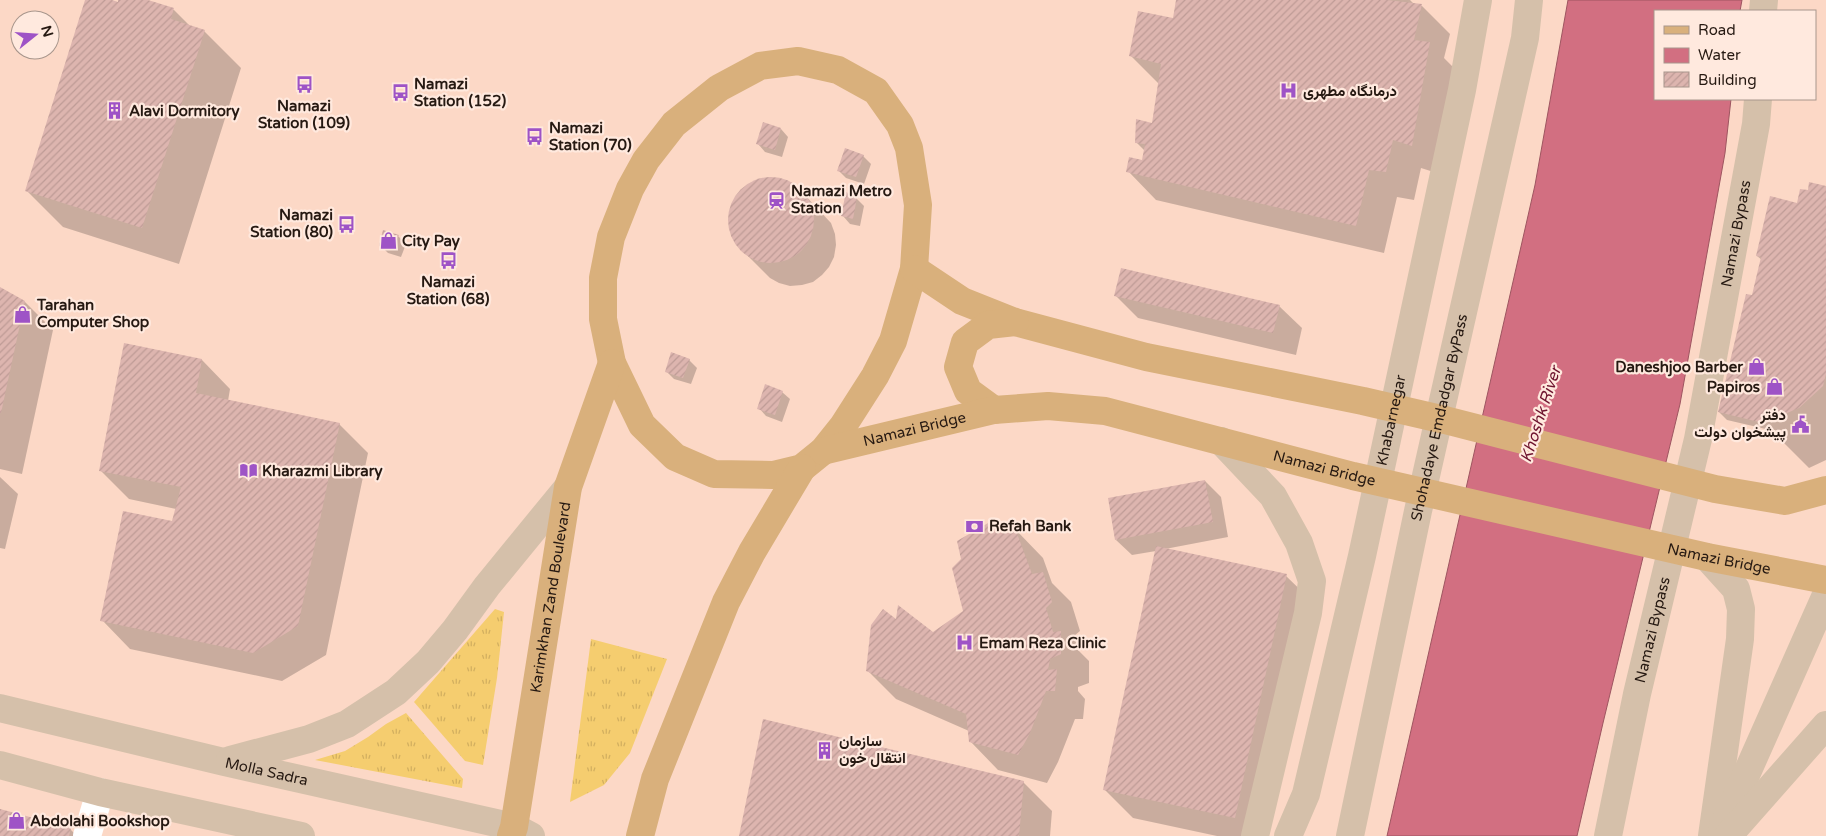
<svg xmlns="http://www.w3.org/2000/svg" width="1826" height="836" font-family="'Varela Round',Vazirmatn,sans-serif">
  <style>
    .grass { fill: url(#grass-tufts) }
    .water { fill: #d26f81; stroke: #9e5560 }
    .shadow { fill: #0003 }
    .building { fill: url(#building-hatch) }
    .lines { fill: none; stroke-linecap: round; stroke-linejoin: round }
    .street { stroke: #fff; stroke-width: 28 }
    .secondary { stroke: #d5c0aa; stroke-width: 28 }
    .primary { stroke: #d9b07c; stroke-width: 28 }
    .labels { text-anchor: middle; stroke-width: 4.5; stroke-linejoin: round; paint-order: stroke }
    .poi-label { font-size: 15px; font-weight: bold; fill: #261912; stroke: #ffe9de; text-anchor: start }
    .street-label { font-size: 15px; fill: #261912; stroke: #ffe9de }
    .water-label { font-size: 16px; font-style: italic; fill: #6e132e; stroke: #ffe9de }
  </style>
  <defs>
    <pattern id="grass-tufts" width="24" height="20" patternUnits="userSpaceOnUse" patternTransform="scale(1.25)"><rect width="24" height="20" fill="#f5cd6f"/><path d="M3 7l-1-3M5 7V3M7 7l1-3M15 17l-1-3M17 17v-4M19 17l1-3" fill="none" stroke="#d2af5f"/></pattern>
    <pattern id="building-hatch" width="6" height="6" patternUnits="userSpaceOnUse" patternTransform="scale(1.25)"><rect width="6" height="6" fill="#ddb5af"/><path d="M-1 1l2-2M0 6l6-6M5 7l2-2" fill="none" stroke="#be9b96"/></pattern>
  </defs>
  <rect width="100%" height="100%" fill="#fcd8c6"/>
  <!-- grass -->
  <g class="grass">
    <polygon points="495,609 504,612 497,678 483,765 465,761 414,702"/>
    <polygon points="591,639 667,659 630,753 604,785 570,802"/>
    <polygon points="406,713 463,779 462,788 315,760 345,751 368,737 386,724"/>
  </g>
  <!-- water -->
  <polygon class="water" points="1568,0 1742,0 1740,11 1655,11 1655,99 1731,99 1725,153 1680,404 1603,723 1577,836 1387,836 1535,185"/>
  <!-- shadow -->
  <g class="shadow">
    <polygon points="86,0 108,0 118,3 119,0 144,0 174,10 191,27 204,31 241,68 179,264 63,227 26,190"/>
    <polygon points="1177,0 1410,0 1415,5 1422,6 1450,34 1444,58 1458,72 1440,174 1421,168 1414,200 1397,197 1384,253 1156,200 1128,171 1143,162 1145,151 1136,142 1153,125 1159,84 1130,55 1174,20"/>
    <polygon points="764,124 781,129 788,137 782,157 765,152 758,144"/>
    <polygon points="863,156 871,164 864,184 846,178 838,170"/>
    <polygon points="766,178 779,179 791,183 801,191 831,223 835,234 836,245 834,257 829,267 822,275 813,282 802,285 790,286 779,283 770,278 737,245 731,234 729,222 730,209 735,198 743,188 754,182"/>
    <polygon points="1826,187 1826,460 1809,468 1770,429 1770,430 1727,420 1719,412 1753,297 1762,260 1757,256 1809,192"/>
    <polygon points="856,198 864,206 860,226 850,224 843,216"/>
    <polygon points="398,236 406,244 401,257 388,253 380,245"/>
    <polygon points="0,289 25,302 53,330 22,474 0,469"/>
    <polygon points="1115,295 1279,306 1302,328 1296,355 1138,318"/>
    <polygon points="202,360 230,389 228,401 339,424 368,453 326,655 282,681 130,649 102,620 173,523 176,509 129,499 101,471"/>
    <polygon points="689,360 697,368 691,384 674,379 666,371"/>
    <polygon points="782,392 790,399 782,422 766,416 759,408"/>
    <polygon points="0,477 18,494 5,549 0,548"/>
    <polygon points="1205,481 1221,497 1228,537 1165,549 1286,576 1315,604 1265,836 1217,836 1133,818 1104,789 1156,551 1132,555 1116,540"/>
    <polygon points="1015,529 1043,558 1052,583 1071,602 1080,631 1074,636 1078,650 1089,661 1089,683 1078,687 1078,691 1085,699 1083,719 1075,719 1058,762 1047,783 998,770 970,741 969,731 896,699 867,670 897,621 933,633 965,612"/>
    <polygon points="1023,782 1052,811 1050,836 740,836"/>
    <polygon points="0,811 70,829 77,836 0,836"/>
  </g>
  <!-- building -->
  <g class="building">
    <polygon points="85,0 112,0 118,2 118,0 148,0 174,8 171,19 205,30 142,228 25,191"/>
    <polygon points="1176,0 1387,0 1422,4 1414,40 1430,42 1412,146 1393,140 1386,172 1369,170 1356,226 1126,172 1129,157 1142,160 1145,144 1135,143 1136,119 1152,123 1161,64 1129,56 1138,11 1173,18"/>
    <polygon points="763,122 781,128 775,150 756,144"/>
    <polygon points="845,148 864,155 856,177 837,171"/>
    <circle cx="771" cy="220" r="43"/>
    <polygon points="1809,182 1826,186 1826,374 1823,386 1799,408 1763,423 1718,412 1746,294 1752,295 1761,257 1756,256 1770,196 1797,203 1800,189 1808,190"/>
    <polygon points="846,192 857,197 853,219 841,216"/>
    <polygon points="383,230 399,235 393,250 379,246"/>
    <polygon points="1121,268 1280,305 1273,333 1114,296"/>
    <polygon points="0,287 25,301 1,413 0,413"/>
    <polygon points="124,343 202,359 196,393 340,423 298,626 253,653 100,621 123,511 172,521 181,487 99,471"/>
    <polygon points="671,352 690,359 683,378 665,372"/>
    <polygon points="765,384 783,391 775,415 757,409"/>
    <polygon points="1205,480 1213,522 1115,540 1108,498"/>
    <polygon points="995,519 1015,528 1032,574 1043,572 1052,602 1046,608 1053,632 1061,631 1061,654 1050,659 1048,670 1057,669 1055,691 1046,691 1030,733 1018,755 969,742 966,714 866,671 871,625 883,609 896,619 898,605 933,632 963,611 952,568 961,559 957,541"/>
    <polygon points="1156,546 1287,574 1235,818 1103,790"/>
    <polygon points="763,719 1024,781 1019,836 739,836"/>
    <polygon points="0,809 71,828 69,836 0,836"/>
  </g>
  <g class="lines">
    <!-- street -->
    <polyline class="street" points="87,836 100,792"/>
    <!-- secondary -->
    <g class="secondary">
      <polyline points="1763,11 1764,0"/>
      <polyline points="1221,441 1273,496 1299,543 1312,581 1308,613 1255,836"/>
      <polyline points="1707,557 1736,589 1741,609 1740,639 1712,836"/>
      <path id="s1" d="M0,708L224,762L514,827L531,836"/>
      <polyline points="230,760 309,739 347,724 396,692 428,662 455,630 487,586 568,487"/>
      <polyline points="0,765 100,792 301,836"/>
      <polyline points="1722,829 1826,595"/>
      <path id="s2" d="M1288,836L1306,794L1362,556L1462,90L1478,0"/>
      <path id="s3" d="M1350,836L1418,511L1525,38L1529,0"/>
      <path id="s4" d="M1608,836L1637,694L1698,439L1756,124L1758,99"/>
      <polyline points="1728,836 1826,725"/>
    </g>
    <!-- primary -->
    <g class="primary">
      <polygon points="798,61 838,70 876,91 900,125 909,148 918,205 914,269 893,341 875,376 843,426 823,451 802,468 773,475 714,474 675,457 642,425 612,363 603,319 603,278 611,237 630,189 646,160 674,124 719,88 760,66"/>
      <polyline points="914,269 962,301 1015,322 1146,357 1363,401 1445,420 1715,489 1785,501 1826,490"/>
      <polyline points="994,410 968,391 958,367 965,342 988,325 1015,322"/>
      <path id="s5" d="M823,451L994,410L1048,406L1105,411L1353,476L1707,557L1826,580"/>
      <path id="s6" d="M511,836L514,827L568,487L612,363"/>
      <polyline points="640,836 655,779 726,602 752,552 802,468"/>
    </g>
  </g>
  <!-- icons -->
  <defs>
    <symbol id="bus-bare" viewBox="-9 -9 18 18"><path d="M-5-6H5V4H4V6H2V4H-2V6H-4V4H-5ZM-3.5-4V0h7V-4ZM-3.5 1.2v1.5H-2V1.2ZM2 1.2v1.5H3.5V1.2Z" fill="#9e53c6" stroke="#ffe9de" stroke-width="2.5" paint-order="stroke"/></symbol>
    <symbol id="hospital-bare" viewBox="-9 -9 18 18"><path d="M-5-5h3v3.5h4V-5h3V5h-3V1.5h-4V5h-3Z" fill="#9e53c6" stroke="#ffe9de" stroke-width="2.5" paint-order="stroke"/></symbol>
    <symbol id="building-bare" viewBox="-9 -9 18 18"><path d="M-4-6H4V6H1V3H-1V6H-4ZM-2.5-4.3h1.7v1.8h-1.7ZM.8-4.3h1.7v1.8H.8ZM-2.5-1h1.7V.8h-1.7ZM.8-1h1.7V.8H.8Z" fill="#9e53c6" stroke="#ffe9de" stroke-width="2.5" paint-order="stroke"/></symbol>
    <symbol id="station-bare" viewBox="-9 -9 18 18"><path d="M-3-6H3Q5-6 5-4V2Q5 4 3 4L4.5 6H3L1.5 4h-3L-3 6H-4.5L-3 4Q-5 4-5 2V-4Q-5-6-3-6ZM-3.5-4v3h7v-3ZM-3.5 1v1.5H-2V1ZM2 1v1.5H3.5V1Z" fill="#9e53c6" stroke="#ffe9de" stroke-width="2.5" paint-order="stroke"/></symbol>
    <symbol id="shop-bare" viewBox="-9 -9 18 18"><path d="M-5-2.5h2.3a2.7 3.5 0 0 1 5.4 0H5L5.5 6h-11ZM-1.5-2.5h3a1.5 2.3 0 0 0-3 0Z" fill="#9e53c6" stroke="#ffe9de" stroke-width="2.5" paint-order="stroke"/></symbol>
    <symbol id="civic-bare" viewBox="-9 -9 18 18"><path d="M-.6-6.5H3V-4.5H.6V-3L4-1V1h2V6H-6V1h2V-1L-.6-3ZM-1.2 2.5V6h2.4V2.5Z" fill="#9e53c6" stroke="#ffe9de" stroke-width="2.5" paint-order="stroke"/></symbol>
    <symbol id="library-bare" viewBox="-9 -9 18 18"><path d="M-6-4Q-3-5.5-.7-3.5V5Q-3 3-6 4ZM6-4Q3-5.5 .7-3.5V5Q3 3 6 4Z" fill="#9e53c6" stroke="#ffe9de" stroke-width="2.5" paint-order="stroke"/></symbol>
    <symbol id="bank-bare" viewBox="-9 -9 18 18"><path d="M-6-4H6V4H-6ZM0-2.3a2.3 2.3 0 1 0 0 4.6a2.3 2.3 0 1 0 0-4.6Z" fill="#9e53c6" stroke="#ffe9de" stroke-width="2.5" paint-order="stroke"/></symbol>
  </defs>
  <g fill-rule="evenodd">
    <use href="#bus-bare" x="292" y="72" width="25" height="25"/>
    <use href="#hospital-bare" x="1276" y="78" width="25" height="25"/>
    <use href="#bus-bare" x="388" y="80" width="25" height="25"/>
    <use href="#building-bare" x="102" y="98" width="25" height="25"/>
    <use href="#bus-bare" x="522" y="124" width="25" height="25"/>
    <use href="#station-bare" x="764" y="188" width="25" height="25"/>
    <use href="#bus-bare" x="334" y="212" width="25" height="25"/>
    <use href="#shop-bare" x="376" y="228" width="25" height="25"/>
    <use href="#bus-bare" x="436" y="248" width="25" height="25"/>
    <use href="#shop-bare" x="10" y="302" width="25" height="25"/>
    <use href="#shop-bare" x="1744" y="354" width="25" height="25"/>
    <use href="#shop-bare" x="1762" y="374" width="25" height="25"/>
    <use href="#civic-bare" x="1788" y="412" width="25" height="25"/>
    <use href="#library-bare" x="236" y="458" width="25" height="25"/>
    <use href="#bank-bare" x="962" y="514" width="25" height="25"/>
    <use href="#hospital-bare" x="952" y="630" width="25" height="25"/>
    <use href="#building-bare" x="812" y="738" width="25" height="25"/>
    <use href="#shop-bare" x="4" y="808" width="25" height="25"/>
  </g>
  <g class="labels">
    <!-- poi labels -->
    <g class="poi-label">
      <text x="414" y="89">Namazi<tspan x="414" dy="17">Station (152)</tspan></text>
      <text x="1303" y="96">درمانگاه مطهری</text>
      <text x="304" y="111" text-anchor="middle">Namazi<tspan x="304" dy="17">Station (109)</tspan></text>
      <text x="129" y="116">Alavi Dormitory</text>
      <text x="549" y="133">Namazi<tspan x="549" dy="17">Station (70)</tspan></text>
      <text x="791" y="196">Namazi Metro<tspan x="791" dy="17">Station</tspan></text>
      <text x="333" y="220" text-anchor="end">Namazi<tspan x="333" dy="17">Station (80)</tspan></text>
      <text x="402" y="246">City Pay</text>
      <text x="448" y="287" text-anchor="middle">Namazi<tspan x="448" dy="17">Station (68)</tspan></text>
      <text x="37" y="310">Tarahan<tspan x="37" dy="17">Computer Shop</tspan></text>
      <text x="1743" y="372" text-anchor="end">Daneshjoo Barber</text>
      <text x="1760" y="392" text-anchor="end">Papiros</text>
      <text x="1786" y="420" text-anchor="end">دفتر<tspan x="1786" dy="17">پیشخوان دولت</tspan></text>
      <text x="262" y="476">Kharazmi Library</text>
      <text x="989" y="531">Refah Bank</text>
      <text x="979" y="648">Emam Reza Clinic</text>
      <text x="839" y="746">سازمان<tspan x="839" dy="17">انتقال خون</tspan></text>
      <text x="30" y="826">Abdolahi Bookshop</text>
    </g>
    <!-- street labels -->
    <g class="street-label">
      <text dy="5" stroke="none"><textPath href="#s4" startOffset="616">Namazi Bypass</textPath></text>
      <text dy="5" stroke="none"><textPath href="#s3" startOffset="428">Shohadaye Emdadgar ByPass</textPath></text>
      <text dy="5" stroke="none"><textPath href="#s2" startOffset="429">Khabarnegar</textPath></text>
      <text dy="5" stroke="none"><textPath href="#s5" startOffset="94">Namazi Bridge</textPath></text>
      <text dy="5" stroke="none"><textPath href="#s5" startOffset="514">Namazi Bridge</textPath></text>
      <text dy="5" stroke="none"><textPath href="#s5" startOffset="919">Namazi Bridge</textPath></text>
      <text dy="5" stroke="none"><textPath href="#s6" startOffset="242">Karimkhan Zand Boulevard</textPath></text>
      <text dy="5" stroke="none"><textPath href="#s4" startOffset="211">Namazi Bypass</textPath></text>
      <text dy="5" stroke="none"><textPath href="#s1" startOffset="274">Molla Sadra</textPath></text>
    </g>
    <!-- water labels -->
    <g class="water-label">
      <text transform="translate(1540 414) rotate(-72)" y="6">Khoshk River</text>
    </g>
  </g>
  <!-- legend -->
  <rect x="1654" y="10" width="162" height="90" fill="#ffe9de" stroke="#a8968c"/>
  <rect x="1664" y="26" width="25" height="8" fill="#d9b07c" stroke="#a8968c"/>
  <text x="1698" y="35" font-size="15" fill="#261912">Road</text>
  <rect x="1664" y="48" width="25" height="15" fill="#d26f81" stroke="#a8968c"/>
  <text x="1698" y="60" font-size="15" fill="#261912">Water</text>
  <rect x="1664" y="72" width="25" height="15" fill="url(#building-hatch)" stroke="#a8968c"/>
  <text x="1698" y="85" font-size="15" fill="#261912">Building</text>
  <!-- north arrow -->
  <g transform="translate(35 35) rotate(73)"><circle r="24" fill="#ffe9de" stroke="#a8968c"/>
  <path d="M0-4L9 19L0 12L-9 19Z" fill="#9e53c6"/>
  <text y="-8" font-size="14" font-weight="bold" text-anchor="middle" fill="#261912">N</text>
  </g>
</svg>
